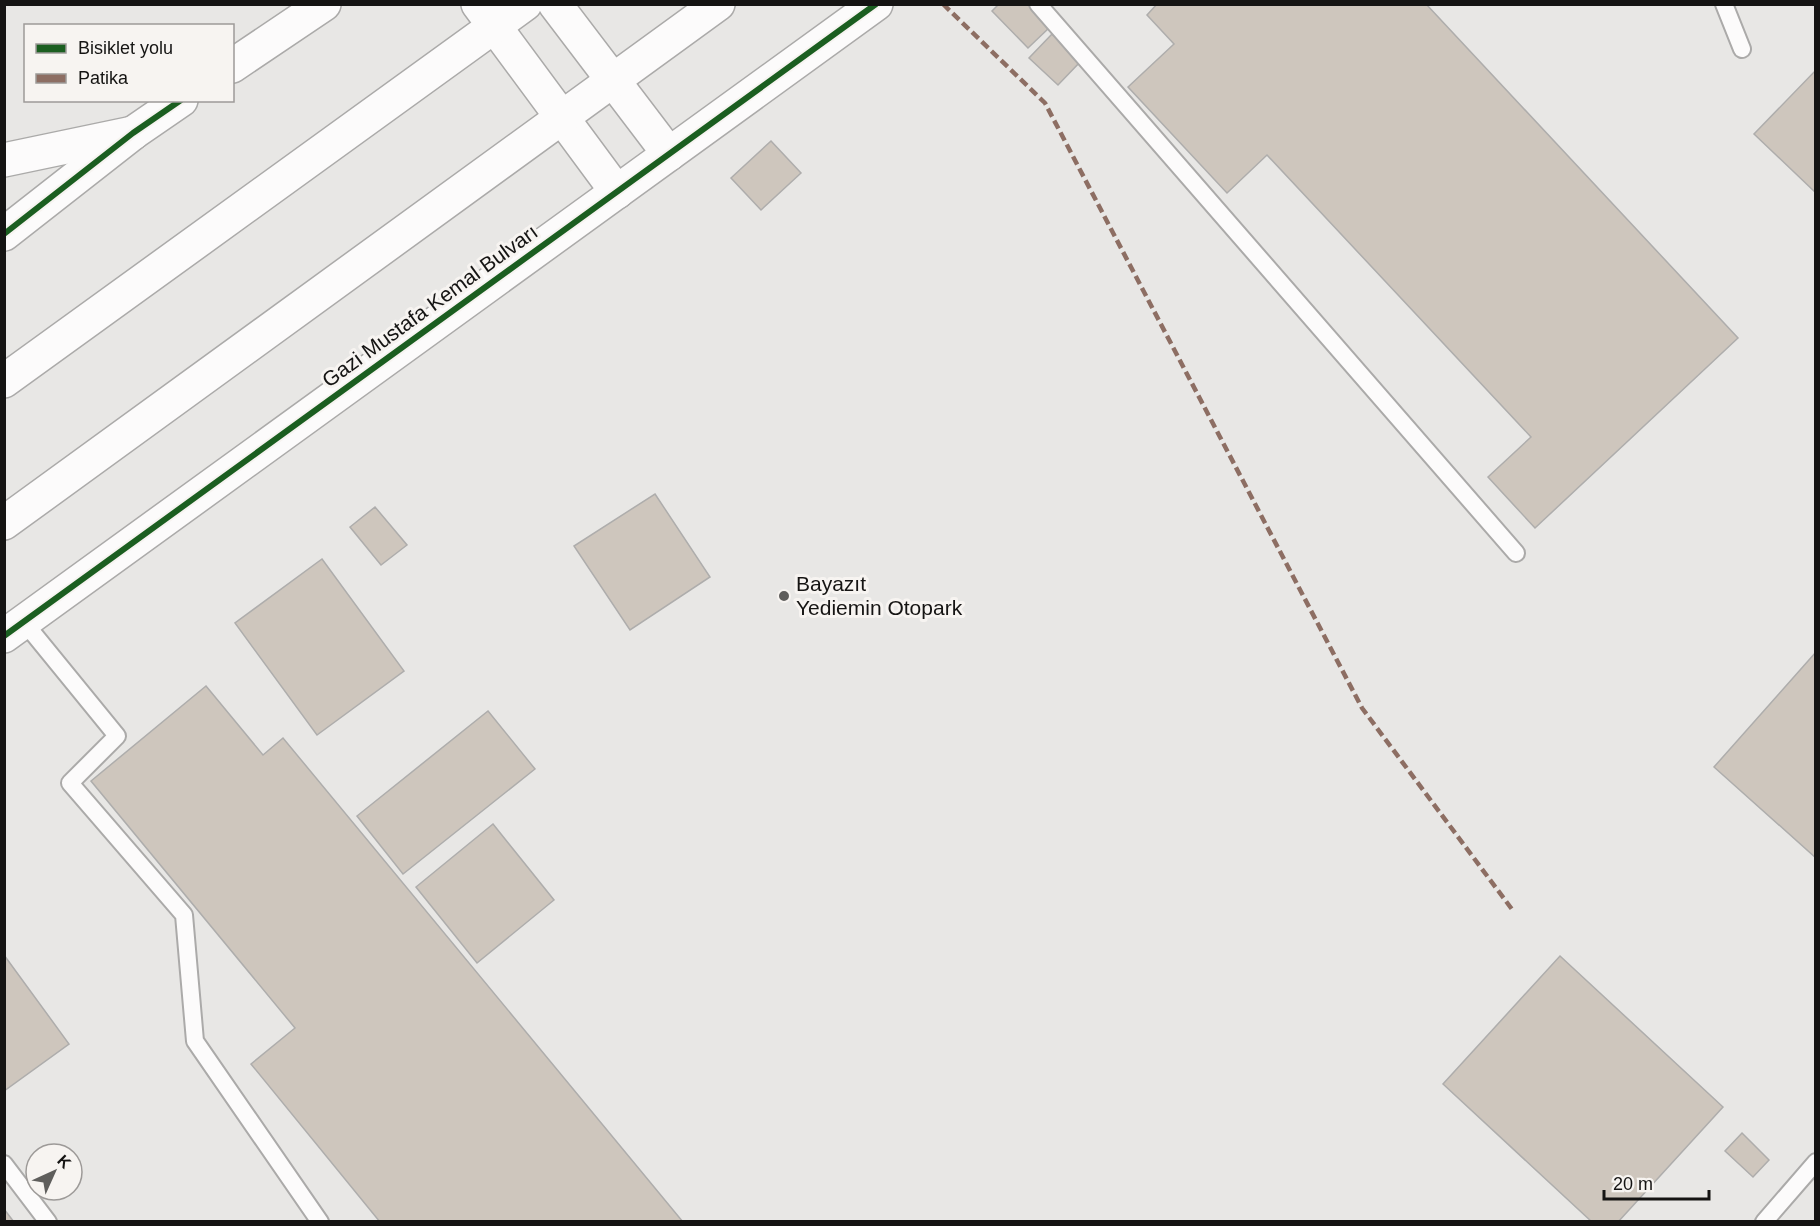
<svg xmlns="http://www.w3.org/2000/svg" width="1820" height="1226" font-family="Arial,sans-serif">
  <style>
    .building { fill: #cec6bd; stroke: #aeadac; stroke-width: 1.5 }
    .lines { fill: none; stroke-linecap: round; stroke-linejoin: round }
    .service-casing { stroke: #abaaa9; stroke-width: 20 }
    .tertiary-casing { stroke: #abaaa9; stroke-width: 36 }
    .secondary-casing { stroke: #abaaa9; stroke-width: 36 }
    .trunk-casing { stroke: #abaaa9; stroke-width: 36 }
    .service { stroke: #fcfbfb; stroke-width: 16 }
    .tertiary { stroke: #fcfbfb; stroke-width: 33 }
    .secondary { stroke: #fcfbfb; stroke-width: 33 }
    .trunk { stroke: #fcfbfb; stroke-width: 33 }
    .quiet { stroke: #8d6e63; stroke-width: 4.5; stroke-dasharray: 9 4.5; stroke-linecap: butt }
    .cycleway-casing { stroke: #f7f4f1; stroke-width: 10 }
    .cycleway { stroke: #1b5e20; stroke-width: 6 }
    .poi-dot { fill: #5f5e5c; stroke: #f7f4f1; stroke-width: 2 }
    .labels { text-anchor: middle; stroke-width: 6; stroke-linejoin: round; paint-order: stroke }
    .street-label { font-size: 21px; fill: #151413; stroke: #f7f4f1 }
    .poi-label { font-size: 21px; fill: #151413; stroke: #f7f4f1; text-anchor: start }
  </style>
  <rect width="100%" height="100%" fill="#e8e7e5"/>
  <!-- building -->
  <g class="building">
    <polygon points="999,4 1029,4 1050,27 1028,48 992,11"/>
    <polygon points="1157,4 1426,4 1738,338 1535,528 1488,477 1531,437 1267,155 1227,193 1128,87 1174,44 1147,15"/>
    <polygon points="1052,34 1081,61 1058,85 1029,58"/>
    <polygon points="1816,70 1816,193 1754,134"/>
    <polygon points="771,141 801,173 761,210 731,178"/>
    <polygon points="655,494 710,577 630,630 574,546"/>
    <polygon points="375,507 407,545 381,565 350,527"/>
    <polygon points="322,559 404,671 317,735 235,623"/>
    <polygon points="1816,652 1816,858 1714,767"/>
    <polygon points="206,686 263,755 283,738 683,1222 380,1222 251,1064 295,1028 91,781"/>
    <polygon points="488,711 535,769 403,874 357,816"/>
    <polygon points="493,824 554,900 477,963 416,887"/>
    <polygon points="4,955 69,1044 4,1091"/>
    <polygon points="1560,956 1723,1107 1618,1222 1592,1222 1443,1084"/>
    <polygon points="1742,1133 1769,1160 1753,1177 1725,1151"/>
    <polygon points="4,1209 14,1222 4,1222"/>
  </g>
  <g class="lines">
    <defs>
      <g id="service">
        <polyline points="1038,4 1516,553"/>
        <polyline points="1724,4 1742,49"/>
        <polyline points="24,622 117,736 70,783 184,915 195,1041 320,1222"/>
        <polyline points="4,1164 48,1222"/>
        <polyline points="1764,1222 1816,1162"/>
      </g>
      <g id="tertiary">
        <polyline points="478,4 617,192"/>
        <polyline points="555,4 669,154"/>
        <polyline points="232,66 324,4"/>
        <polyline points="4,234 133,133 181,100"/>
        <polyline points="4,636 876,4"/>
      </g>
      <polyline id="secondary" points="4,160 133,133"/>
      <g id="trunk">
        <polyline points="4,381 525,4"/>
        <polyline points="4,523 718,4"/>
      </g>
    </defs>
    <!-- service casing -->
    <use href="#service" class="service-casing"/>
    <!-- tertiary casing -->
    <use href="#tertiary" class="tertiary-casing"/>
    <!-- secondary casing -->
    <use href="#secondary" class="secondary-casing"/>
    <!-- trunk casing -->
    <use href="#trunk" class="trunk-casing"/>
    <!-- service -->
    <use href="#service" class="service"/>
    <!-- tertiary -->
    <use href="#tertiary" class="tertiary"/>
    <!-- secondary -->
    <use href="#secondary" class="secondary"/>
    <!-- trunk -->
    <use href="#trunk" class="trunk"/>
    <!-- quiet -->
    <polyline class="quiet" points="943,4 1045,103 1362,708 1514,912"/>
    <defs>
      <g id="cycleway">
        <polyline points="4,234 133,133 181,100"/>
        <polyline points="4,636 876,4"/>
      </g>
    </defs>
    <!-- cycleway casing -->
    <use href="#cycleway" class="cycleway-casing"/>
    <!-- cycleway -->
    <use href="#cycleway" class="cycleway"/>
  </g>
  <!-- markers -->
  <circle class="poi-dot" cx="784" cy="596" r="6"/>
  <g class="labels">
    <!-- street labels -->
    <g class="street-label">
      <text transform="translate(430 306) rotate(-36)" y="7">Gazi Mustafa Kemal Bulvarı</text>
    </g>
    <!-- poi labels -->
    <g class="poi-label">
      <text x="796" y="591">Bayazıt<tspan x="796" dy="24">Yediemin Otopark</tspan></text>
    </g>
  </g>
  <!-- border -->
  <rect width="1820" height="1226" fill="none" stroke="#151413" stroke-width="12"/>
  <!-- legend -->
  <rect x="24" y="24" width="210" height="78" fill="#f7f4f1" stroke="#9d9a98" stroke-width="1.5"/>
  <rect x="36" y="44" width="30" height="9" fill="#1b5e20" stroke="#9d9a98" stroke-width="1.5"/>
  <text x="78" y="54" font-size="18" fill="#151413">Bisiklet yolu</text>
  <rect x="36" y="74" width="30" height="9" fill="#8d6e63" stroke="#9d9a98" stroke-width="1.5"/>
  <text x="78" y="84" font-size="18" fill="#151413">Patika</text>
  <!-- north arrow -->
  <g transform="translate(54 1172) rotate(45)"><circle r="28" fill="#f7f4f1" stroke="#9d9a98" stroke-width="1.5"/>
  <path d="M0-4.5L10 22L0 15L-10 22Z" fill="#5f5e5c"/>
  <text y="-9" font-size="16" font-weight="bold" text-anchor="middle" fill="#151413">K</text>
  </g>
  <!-- scale -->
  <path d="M1604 1190v9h105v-9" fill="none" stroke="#151413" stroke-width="3"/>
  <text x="1613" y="1190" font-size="18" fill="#151413" stroke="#f7f4f1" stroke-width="4.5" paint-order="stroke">20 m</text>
</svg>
